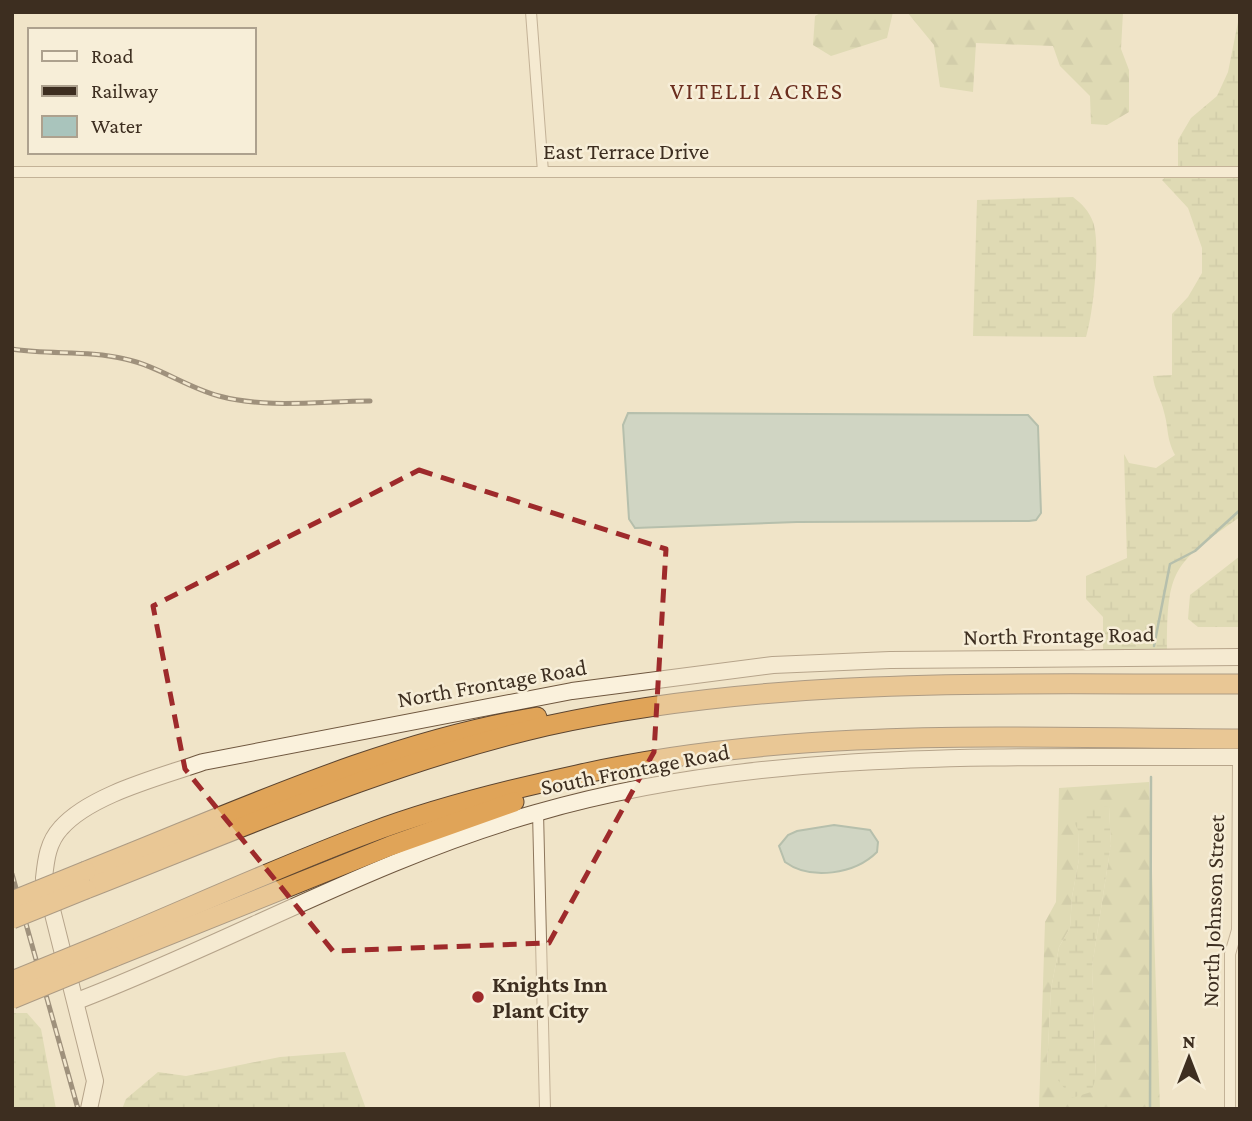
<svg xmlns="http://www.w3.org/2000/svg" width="1252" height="1121" font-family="'Crimson Pro',serif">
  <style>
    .forest { fill: url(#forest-firs); fill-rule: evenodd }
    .wetland { fill: url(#wetland-marsh) }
    .water { fill: #a9c4bc; stroke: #6f938a; stroke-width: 2 }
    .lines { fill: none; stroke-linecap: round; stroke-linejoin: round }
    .stream { stroke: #6f938a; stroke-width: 2.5 }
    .street-casing { stroke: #8d765c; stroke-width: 12 }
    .secondary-casing { stroke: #6f573f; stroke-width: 18 }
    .highway-casing { stroke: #5b4430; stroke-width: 21 }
    .street { stroke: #faf1dc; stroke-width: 10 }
    .secondary { stroke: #faf1dc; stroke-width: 16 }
    .highway { stroke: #e0a458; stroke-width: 19 }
    .rail-casing { stroke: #3d2e20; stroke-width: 5 }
    .rail { stroke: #f7eed8; stroke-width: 2.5; stroke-dasharray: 8; stroke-linecap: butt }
    .highway-bridge-casing { stroke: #5b4430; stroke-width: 21; stroke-linecap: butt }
    .highway-bridge { stroke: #e0a458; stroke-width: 19 }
    .marked { fill: none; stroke: #9e2a2b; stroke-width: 5; stroke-dasharray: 14 9; stroke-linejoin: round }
    .poi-dot { fill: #9e2a2b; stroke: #f7eed8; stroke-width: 2.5 }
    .labels { text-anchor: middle; stroke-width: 5; stroke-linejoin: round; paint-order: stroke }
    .street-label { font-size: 23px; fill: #3d2e20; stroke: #f7eed8 }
    .poi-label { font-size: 23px; font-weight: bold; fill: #3d2e20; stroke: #f7eed8; text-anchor: start }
    .neighbourhood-label { font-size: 24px; letter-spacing: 2px; fill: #6b2e1e; stroke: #f7eed8 }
  </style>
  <defs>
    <pattern id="forest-firs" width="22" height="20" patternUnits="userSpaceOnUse" patternTransform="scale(1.75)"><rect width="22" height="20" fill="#c9cf9b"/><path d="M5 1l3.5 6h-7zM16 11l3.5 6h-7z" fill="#aeb285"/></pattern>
    <pattern id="wetland-marsh" width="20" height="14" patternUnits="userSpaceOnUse" patternTransform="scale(1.75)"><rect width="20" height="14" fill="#c9cf9b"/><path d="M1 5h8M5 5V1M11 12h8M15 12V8" fill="none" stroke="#aeb285"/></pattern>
  </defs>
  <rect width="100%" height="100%" fill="#f0e4c8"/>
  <!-- forest -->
  <g class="forest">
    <polygon points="822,12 893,12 887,38 831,56 813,45 815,16"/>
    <polygon points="907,12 1123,12 1121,49 1129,70 1129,112 1107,125 1091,124 1090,96 1060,66 1053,46 976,43 973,92 940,87 934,45"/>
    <path d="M1149,782L1160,1109H1039L1045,922L1056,902L1059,788ZM1109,807L1111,844L1092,967L1096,1078L1047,1066L1051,989L1059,947L1070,928L1072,897L1079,859L1078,829Z"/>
  </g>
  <!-- wetland -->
  <g class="wetland">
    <polygon points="1240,12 1240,167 1178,167 1178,140 1191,118 1217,96 1228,72"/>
    <path d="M1166,177L1240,178V517C1173,564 1167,568 1167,651H1103V617L1086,599V576L1127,558L1124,454L1129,463L1156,468L1175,455C1166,437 1169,430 1164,412C1161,398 1154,390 1153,376L1172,375V314L1188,297L1202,273V248L1188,208L1162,180Z"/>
    <path d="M1073,197C1082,204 1089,211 1093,222C1101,243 1093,315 1086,337L973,336L977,200Z"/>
    <polygon points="1240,556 1240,627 1198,627 1188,619 1190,595"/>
    <polygon points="1089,804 1109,807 1111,844 1092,967 1096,1078 1091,1092 1072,1098 1047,1066 1051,989 1059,947 1070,928 1072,897 1079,859 1078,830 1072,818"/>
    <polygon points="12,1013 27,1013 41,1029 56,1109 13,1109"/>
    <polygon points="345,1052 366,1109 122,1109 126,1099 158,1072 186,1076 280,1057"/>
  </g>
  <!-- water -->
  <g class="water">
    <polygon points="628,413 1028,415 1038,426 1041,513 1036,520 1029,521 797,522 635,528 629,519 623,425"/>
    <path d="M834,825L870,830L878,842L877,852C855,874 811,881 785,862L779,846L788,835L797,831Z"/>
  </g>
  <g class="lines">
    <!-- stream -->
    <g class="stream">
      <polyline points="1154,646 1170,564 1195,551 1240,510"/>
      <polyline points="1150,1109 1151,777"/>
    </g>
    <defs>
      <g id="street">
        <polyline points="531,12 543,172"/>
        <polyline points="12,172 1240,172"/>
        <polyline points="538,812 545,1109"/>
        <polyline points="1230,1109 1230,954 1237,930 1238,757"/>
      </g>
      <g id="secondary">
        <path d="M77,1001C231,942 377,858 536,813C764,747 1005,758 1240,757"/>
        <path d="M89,1109L95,1081L44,878C46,859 48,842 61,828C91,794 161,777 203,762L572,691L773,665L890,660L1240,657"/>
      </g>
      <g id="highway">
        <path d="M86,871C234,813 380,743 537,717"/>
        <path d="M86,889C237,830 387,763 546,726C774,675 1008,685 1240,684"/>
        <path d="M110,941C196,905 281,866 369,833C435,808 507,790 577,775C794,726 1019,738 1240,739"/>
        <polyline points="114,957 390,846 514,802"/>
      </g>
    </defs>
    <!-- street casing -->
    <use href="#street" class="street-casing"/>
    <!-- secondary casing -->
    <use href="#secondary" class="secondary-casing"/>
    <!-- highway casing -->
    <use href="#highway" class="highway-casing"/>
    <!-- street -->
    <use href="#street" class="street"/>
    <!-- secondary -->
    <use href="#secondary" class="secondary"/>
    <!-- highway -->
    <use href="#highway" class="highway"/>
    <defs>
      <g id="rail">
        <path d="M12,349C50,355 88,350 125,359C158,366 186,387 219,396C267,409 321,401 370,401"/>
        <polyline points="12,874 78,1109"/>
      </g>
    </defs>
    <!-- rail casing -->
    <use href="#rail" class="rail-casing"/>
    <!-- rail -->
    <use href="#rail" class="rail"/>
    <defs>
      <g id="highway-bridge">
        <polyline points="12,901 86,871"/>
        <polyline points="12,919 86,889"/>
        <polyline points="12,981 110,941"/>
        <polyline points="12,999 114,957"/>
      </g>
    </defs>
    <!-- highway-bridge casing -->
    <use href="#highway-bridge" class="highway-bridge-casing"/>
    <!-- highway-bridge -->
    <use href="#highway-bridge" class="highway-bridge"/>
  </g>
  <!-- marked area -->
  <path d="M0 0H1252V1121H0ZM419,470L666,549L654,752L549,943L333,951L185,769L153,606Z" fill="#f0e4c8" fill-opacity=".55" fill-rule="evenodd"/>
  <path class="marked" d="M419,470L666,549L654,752L549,943L333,951L185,769L153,606Z"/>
  <!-- markers -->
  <circle class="poi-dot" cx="478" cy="997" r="7"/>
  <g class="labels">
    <!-- street labels -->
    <g class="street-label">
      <text x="626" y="159">East Terrace Drive</text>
      <text transform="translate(1059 635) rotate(-1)" y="8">North Frontage Road</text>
      <text transform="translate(492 683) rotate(-10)" y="8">North Frontage Road</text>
      <text transform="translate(635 769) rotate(-11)" y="8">South Frontage Road</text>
      <text transform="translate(1213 911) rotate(-88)" y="8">North Johnson Street</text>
    </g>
    <!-- poi labels -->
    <g class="poi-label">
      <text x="492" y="992">Knights Inn<tspan x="492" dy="26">Plant City</tspan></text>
    </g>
    <!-- neighbourhood labels -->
    <g class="neighbourhood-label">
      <text x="757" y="99">VITELLI ACRES</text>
    </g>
  </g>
  <!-- border -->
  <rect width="1252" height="1121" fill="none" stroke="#3d2e20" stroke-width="28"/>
  <!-- legend -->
  <rect x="28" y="28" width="228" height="126" fill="#f7eed8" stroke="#ada18e" stroke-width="2"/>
  <rect x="42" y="51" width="35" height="10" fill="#faf1dc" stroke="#ada18e" stroke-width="2"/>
  <text x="91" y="63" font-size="21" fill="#3d2e20">Road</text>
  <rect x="42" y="86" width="35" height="10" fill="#3d2e20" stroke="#ada18e" stroke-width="2"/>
  <text x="91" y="98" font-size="21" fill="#3d2e20">Railway</text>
  <rect x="42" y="116" width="35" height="21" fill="#a9c4bc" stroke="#ada18e" stroke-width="2"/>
  <text x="91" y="133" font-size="21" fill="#3d2e20">Water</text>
  <!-- north arrow -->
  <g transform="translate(1189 1058)" stroke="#f7eed8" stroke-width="5" paint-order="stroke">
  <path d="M0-5L12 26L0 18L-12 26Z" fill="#3d2e20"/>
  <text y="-10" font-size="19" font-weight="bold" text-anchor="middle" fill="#3d2e20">N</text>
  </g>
</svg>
